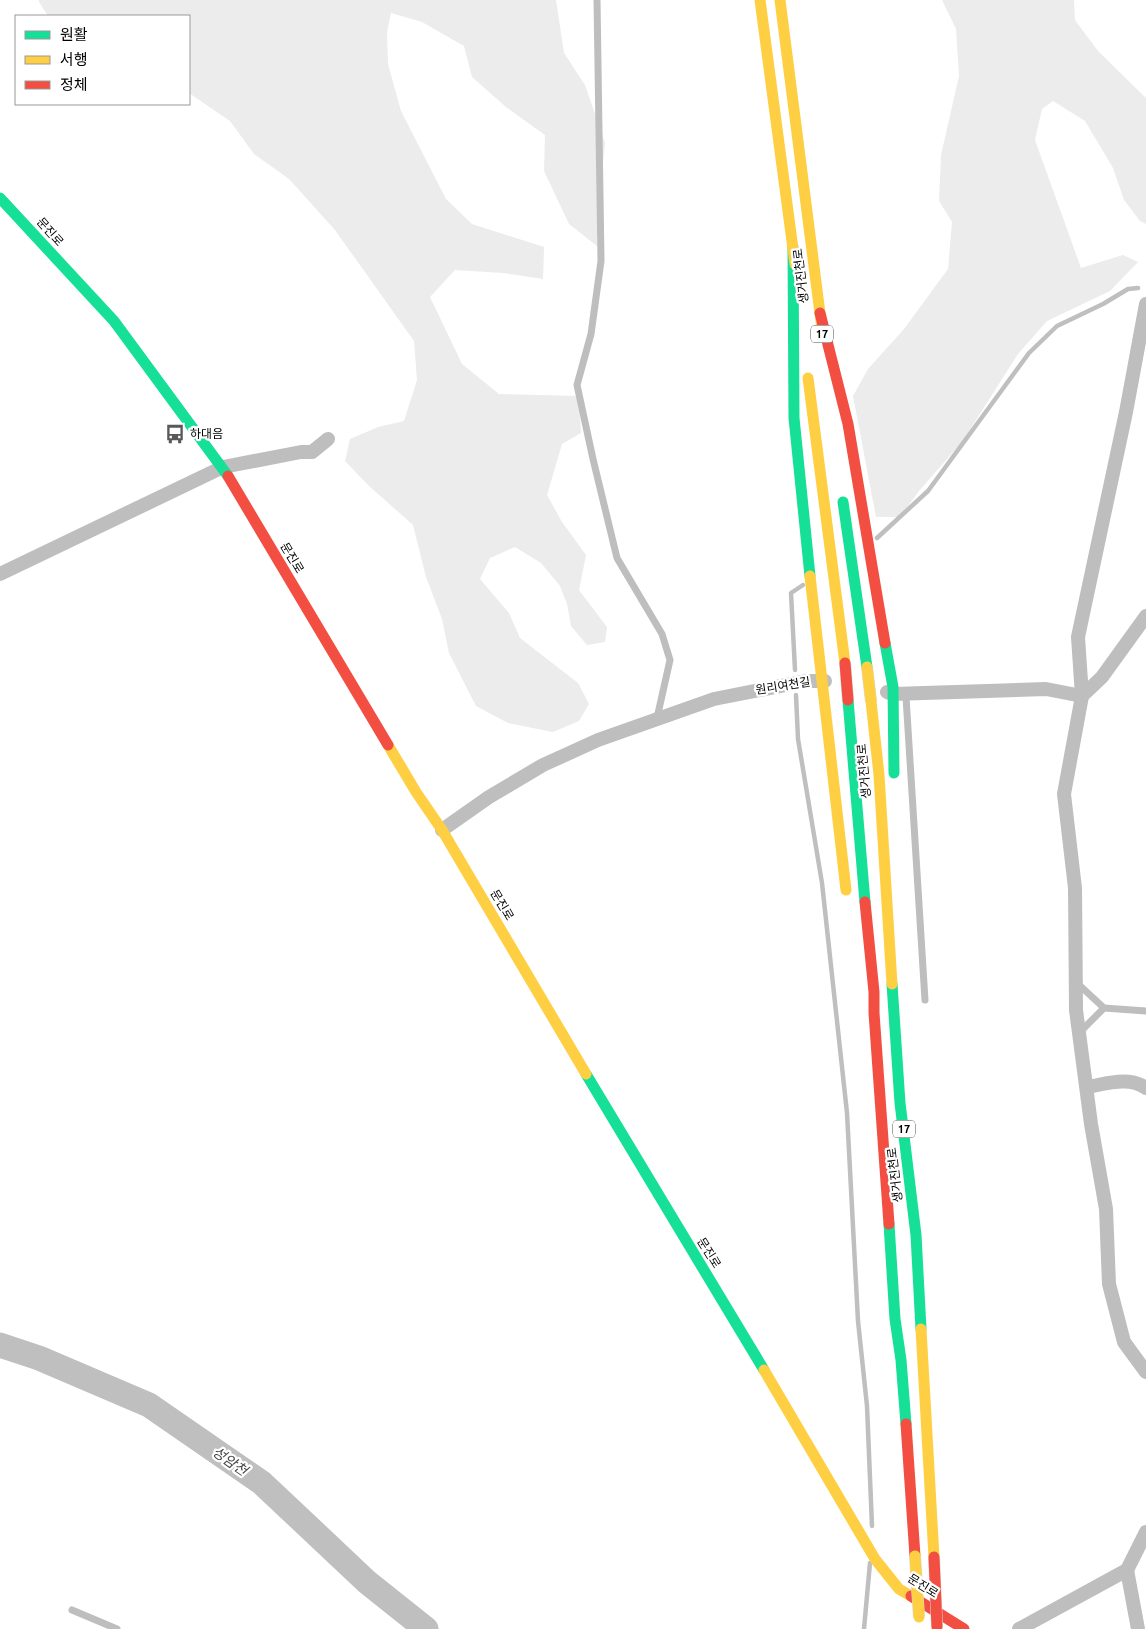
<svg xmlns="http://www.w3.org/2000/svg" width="1146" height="1629" font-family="Ubuntu,'Noto Sans KR',sans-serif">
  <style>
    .green { fill: #ececec }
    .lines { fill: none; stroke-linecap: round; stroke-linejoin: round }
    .stream { stroke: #bfbfbf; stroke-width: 4.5 }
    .river { stroke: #bfbfbf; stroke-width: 25 }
    .lane { stroke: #bebebe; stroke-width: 7 }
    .street { stroke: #bebebe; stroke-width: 14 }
    .fast { stroke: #16e098; stroke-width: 11 }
    .slow { stroke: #ffcf43; stroke-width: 11 }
    .jam { stroke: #f24e42; stroke-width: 11 }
    .slow-bridge-casing { stroke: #dbdbdb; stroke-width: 12; stroke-linecap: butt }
    .jam-bridge-casing { stroke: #dbdbdb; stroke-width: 12; stroke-linecap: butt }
    .slow-bridge { stroke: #ffcf43; stroke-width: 11 }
    .jam-bridge { stroke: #f24e42; stroke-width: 11 }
    .labels { text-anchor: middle; stroke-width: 4.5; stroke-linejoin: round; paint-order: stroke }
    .shield { fill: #fff; stroke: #4c4c4c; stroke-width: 1 }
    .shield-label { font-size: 11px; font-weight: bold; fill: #000 }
    .street-label { font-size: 12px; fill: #000; stroke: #fff }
    .poi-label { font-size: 12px; fill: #000; stroke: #fff; text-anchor: start }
    .water-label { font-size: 14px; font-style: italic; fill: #444; stroke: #fff }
  </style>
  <rect width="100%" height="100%" fill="#fff"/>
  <!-- green -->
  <g class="green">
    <polygon points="39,0 556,0 564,53 585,85 605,143 598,208 597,246 569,224 544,171 545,135 506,107 472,77 464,46 422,22 391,13 387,32 388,64 401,111 446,199 472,224 544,247 543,279 503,273 455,270 430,297 462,364 499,394 579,396 581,433 562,444 547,495 562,522 586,555 579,590 607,627 605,642 587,645 571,626 567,604 560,586 541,563 515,547 490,558 480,579 509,613 520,638 578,683 589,704 579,721 553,732 508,723 476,706 449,653 442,619 426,577 413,525 369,486 345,461 350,439 378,427 404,421 417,380 414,341 335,230 289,179 254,154 230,121 189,93 189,16 48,16 39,2"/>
    <polygon points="942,0 1074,0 1075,20 1098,51 1146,98 1146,224 1140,221 1124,200 1113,168 1085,121 1053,101 1042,109 1035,140 1081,268 1123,255 1138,262 1110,291 1047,321 1018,354 962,442 919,491 900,517 876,517 853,396 868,369 904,329 948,269 952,222 939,201 941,155 959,76 956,29"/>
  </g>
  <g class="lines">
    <!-- stream -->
    <g class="stream">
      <polyline points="877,538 928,491 1029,353 1057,326 1103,304 1128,289 1138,288"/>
      <polyline points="795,670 791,593 803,585"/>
      <polyline points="796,695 798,739 822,883 847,1113 858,1321 867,1406 872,1526"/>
      <polyline points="864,1629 870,1563"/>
    </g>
    <!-- river -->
    <polyline class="river" points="0,1345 39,1358 149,1405 262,1483 367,1582 426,1629"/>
    <!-- lane -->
    <g class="lane">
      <polyline points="597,0 601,261 591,334 577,385 593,459 617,558 662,634 670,660 657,718"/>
      <polyline points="906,697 925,1000"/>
      <polyline points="1077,983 1104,1008 1079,1033"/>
      <polyline points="1104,1008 1146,1011"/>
      <polyline points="72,1610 117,1629"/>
    </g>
    <!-- street -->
    <g class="street">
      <polyline points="1146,304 1126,412 1078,637 1082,696 1064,794 1075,888 1076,1010 1091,1124 1106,1209 1109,1284 1124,1342 1146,1372"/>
      <polyline points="0,574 223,467 301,452 312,452 328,439"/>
      <polyline points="887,692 893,694 1046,689 1082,696 1102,677 1146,616"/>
      <polyline points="442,830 489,797 543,765 598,740 714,699 806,681 825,681"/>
      <path d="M1087,1087C1106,1084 1129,1076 1146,1088"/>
      <polyline points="1127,1570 1146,1532"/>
      <polyline points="1019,1629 1127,1570 1138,1629"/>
    </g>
    <!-- fast -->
    <g class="fast">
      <polyline points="0,198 114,321 228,476"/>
      <polyline points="793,247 794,418 810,576"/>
      <polyline points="843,502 867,667"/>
      <polyline points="885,643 893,687 894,773"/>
      <polyline points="848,700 865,902"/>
      <polyline points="892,984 900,1103 916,1235 921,1329"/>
      <polyline points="586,1074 764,1370"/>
      <polyline points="889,1224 895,1319 901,1360 906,1424"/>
    </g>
    <!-- slow -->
    <g class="slow">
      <polyline points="760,0 795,264"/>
      <polyline points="780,0 822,329"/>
      <polyline points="808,378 845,663"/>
      <polyline points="810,576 846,890"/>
      <polyline points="871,701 879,775 892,984"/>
      <polyline points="388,745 416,792 442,830 586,1074"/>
      <polyline points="921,1329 934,1557"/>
      <polyline points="764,1370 875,1559 899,1589 911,1596"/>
    </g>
    <!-- jam -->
    <g class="jam">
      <polyline points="820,313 848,424 885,643"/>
      <polyline points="228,476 388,745"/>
      <polyline points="865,902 874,992 874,1013 889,1224"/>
      <polyline points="906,1424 915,1556"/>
      <polyline points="911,1596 964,1629"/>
    </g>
    <defs>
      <g id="slow-bridge">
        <polyline points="867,667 871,701"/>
        <polyline points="915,1556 919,1617"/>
      </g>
      <g id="jam-bridge">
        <polyline points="845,663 848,700"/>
        <polyline points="934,1557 937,1627"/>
      </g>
    </defs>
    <!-- slow-bridge casing -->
    <use href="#slow-bridge" class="slow-bridge-casing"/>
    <!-- jam-bridge casing -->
    <use href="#jam-bridge" class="jam-bridge-casing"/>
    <!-- slow-bridge -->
    <use href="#slow-bridge" class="slow-bridge"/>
    <!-- jam-bridge -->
    <use href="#jam-bridge" class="jam-bridge"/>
  </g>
  <!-- icons -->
  <defs>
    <symbol id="bus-bare" viewBox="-9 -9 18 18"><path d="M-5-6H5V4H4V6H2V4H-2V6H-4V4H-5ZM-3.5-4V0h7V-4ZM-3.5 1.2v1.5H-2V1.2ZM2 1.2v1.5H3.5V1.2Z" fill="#595959" stroke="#fff" stroke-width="2.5" paint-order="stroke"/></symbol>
  </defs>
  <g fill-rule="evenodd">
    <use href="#bus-bare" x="161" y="420" width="28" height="28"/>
  </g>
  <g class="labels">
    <!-- shield labels -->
    <g class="shield">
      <rect x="811" y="325.5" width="22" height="17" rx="4"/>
      <rect x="893" y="1120.5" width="22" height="17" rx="4"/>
    </g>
    <g class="shield-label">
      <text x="822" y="338">17</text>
      <text x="904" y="1133">17</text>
    </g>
    <!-- street labels -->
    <g class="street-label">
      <text transform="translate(50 232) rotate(48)" y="4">문진로</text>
      <text transform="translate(801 276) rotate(-97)" y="4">생거진천로</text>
      <text transform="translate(292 558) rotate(59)" y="4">문진로</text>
      <text transform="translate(783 686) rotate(-9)" y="4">원리여천길</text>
      <text transform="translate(864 771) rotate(-95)" y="4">생거진천로</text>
      <text transform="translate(502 905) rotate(59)" y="4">문진로</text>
      <text transform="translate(895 1175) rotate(-97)" y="4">생거진천로</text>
      <text transform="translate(709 1253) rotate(58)" y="4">문진로</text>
      <text transform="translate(923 1586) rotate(32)" y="4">문진로</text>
    </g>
    <!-- poi labels -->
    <g class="poi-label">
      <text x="190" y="438">하대음</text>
    </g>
    <!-- water labels -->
    <g class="water-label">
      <text transform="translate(230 1461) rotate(35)" y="5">성암천</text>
    </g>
  </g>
  <!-- legend -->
  <rect x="15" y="15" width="175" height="90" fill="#ffffff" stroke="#999999"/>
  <rect x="25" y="31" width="25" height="8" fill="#16e098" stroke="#999999"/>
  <text x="60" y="40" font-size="15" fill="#000000">원활</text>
  <rect x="25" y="56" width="25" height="8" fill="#ffcf43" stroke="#999999"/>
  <text x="60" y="65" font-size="15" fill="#000000">서행</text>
  <rect x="25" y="81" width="25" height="8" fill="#f24e42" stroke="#999999"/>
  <text x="60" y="90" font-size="15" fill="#000000">정체</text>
</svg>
